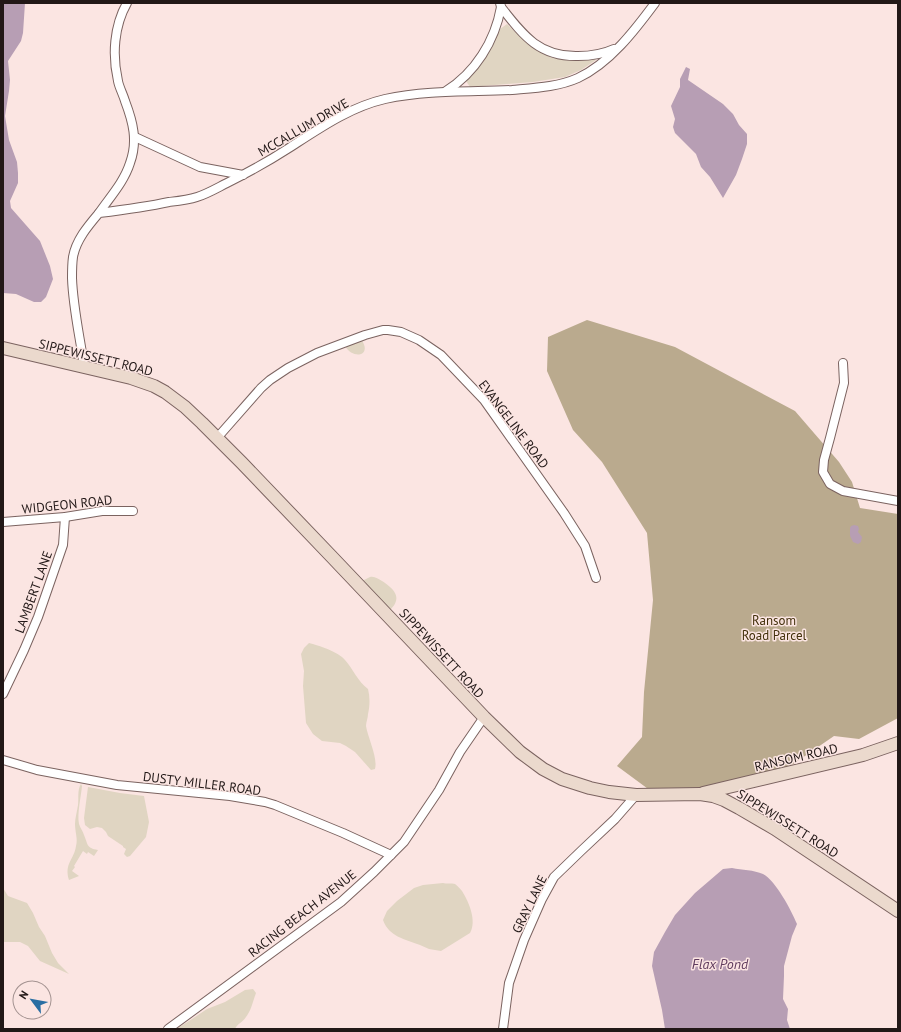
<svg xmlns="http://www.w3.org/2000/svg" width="901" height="1032" font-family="'PT Sans',sans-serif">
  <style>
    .green { fill: #e0d5c2 }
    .forest { fill: #baaa8e }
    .water { fill: #b79eb4 }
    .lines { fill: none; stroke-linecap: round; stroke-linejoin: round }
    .street-casing { stroke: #7b6360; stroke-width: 10 }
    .secondary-casing { stroke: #7b6360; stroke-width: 14 }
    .street { stroke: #fff; stroke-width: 8 }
    .secondary { stroke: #ebd9cd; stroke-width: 12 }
    .labels { text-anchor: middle; stroke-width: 3; stroke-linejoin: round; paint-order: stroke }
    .street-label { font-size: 13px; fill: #221817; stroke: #fbe5e2 }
    .park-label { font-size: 13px; fill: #42300b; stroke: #fbe5e2 }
    .water-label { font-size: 14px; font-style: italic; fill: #603c5e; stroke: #fbe5e2 }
  </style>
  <rect width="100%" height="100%" fill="#fbe5e2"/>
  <!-- green -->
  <g class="green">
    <polygon points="507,24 525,41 537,50 549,55 563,59 578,60 595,59 596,60 581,70 565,77 533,82 470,87 466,81 489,52 495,40 500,29"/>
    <path d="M361,339C373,356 353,360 345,346Z"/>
    <path d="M370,577C375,576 378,579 382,581C393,588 403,597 391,609H389L362,581Z"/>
    <path d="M309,643C318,645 339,652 345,660C353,669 358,682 368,689C370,697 370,705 368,714C368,718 366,722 366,726C368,738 378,758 375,769L371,770L355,752L346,746L340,743L322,741L313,734L306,723L303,686L304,671L301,654L304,648Z"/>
    <path d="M81,784L82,786C81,797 77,813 79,824C80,828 83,831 84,835C88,844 86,848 98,850L94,856L88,852L87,854L83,851L74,866L75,867L72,871L79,876L69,880C64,863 74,860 76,846C78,839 75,832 75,824C75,818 77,812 78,805C79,798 77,790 81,784Z"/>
    <polygon points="88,787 120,793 144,796 149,822 146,837 130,856 127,857 124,854 126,849 123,847 123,846 108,836 106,832 102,828 97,827 90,829 85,825 84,818"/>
    <path d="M443,883C446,884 452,883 455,884C458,886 460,889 462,891C469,902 477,921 470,933L441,951C437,950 433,950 429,949C426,948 423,946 420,945C405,939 389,937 383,920L387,911L397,901L414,888L423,885Z"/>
    <polygon points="3,888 8,896 27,903 33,913 39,927 45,936 52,953 58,963 69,974 40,961 28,946 20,942 3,942"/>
    <path d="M253,989L256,993C253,1001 251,1011 246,1017C243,1022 237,1024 235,1029H176L189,1021L207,1009L225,1002L245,990Z"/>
  </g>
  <!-- forest -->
  <polygon class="forest" points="587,320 675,347 795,411 839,462 852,482 860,508 898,514 898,718 859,739 834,736 770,780 659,797 617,766 642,737 644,692 653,600 647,533 602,462 573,430 547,371 548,337"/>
  <!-- water -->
  <g class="water">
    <polygon points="3,3 25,3 23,33 21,41 8,61 10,80 9,91 5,116 9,140 17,162 18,173 18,183 10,201 11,208 40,241 50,266 53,279 46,297 41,302 34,302 16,294 3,293"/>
    <polygon points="686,67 690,69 688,80 723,104 733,114 739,125 747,134 747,144 742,159 736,175 723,198 710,177 701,167 696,154 675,133 673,127 675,119 671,106 680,87 680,79"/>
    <path d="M854,525L858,526L859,529L858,532L862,537L861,542L858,544L853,542C850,535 850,538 850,531C850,527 850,526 854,525Z"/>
    <path d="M732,868C742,870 754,870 763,874C776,881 791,910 797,924L792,936L784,966V976L783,999L788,1009L787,1020L790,1029H665L662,1010L652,966L654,952L665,932L675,915L695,893L723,869Z"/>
  </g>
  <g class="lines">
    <defs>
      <g id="street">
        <path d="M500,3L501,7C523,35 539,57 578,56C591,56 603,54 614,49"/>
        <path d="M446,91C475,73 495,41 501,7"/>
        <polyline points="135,137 200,167 243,175"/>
        <path d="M99,213C110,197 124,182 130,163C138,141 133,122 125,101C123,94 119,87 118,81C112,55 114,26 127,3"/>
        <polyline points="843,363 844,383 830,438 824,460 823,472 830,484 843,491 898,501"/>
        <path d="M84,366C80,337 73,308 72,278C72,272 72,264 73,257C76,240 88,226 99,213C123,210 146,207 169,202C178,201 188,200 197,197C207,194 217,188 227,183C249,172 269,161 289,148C320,128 350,107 385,99C427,90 470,92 512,90C534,88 558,87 578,78C610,63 635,30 655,3"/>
        <polyline points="217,438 261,388 270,380 288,368 317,353 365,335 383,330 388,330 401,332 419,340 441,355 484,400 564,513 585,546 596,578"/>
        <polyline points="3,522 65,517 102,511 133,511"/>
        <polyline points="3,694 24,650 38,617 63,545 65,517"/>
        <polyline points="3,760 37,770 117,785 230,796 265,802 275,805 343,833 391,855"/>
        <polyline points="168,1029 341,902 374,872 404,842 439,790 460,752 484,717"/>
        <polyline points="503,1029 509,983 524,940 542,899 554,877 582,850 615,819 636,795"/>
      </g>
      <g id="secondary">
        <polyline points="3,348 131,378 154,386 165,392 185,407 202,423 242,463 331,556 484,717 520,752 543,769 562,779 590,788 609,792 636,795 700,794 713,796 724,800 739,808 775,829 898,911"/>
        <polyline points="703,793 863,755 898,743"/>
      </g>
    </defs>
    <!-- street casing -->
    <use href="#street" class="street-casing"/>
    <!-- secondary casing -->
    <use href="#secondary" class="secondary-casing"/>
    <!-- street -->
    <use href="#street" class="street"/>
    <!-- secondary -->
    <use href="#secondary" class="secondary"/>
  </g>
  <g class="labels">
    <!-- street labels -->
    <g class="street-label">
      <text transform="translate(303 127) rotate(-30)" y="5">MCCALLUM DRIVE</text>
      <text transform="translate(96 357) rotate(14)" y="5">SIPPEWISSETT ROAD</text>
      <text transform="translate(514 424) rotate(53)" y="5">EVANGELINE ROAD</text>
      <text transform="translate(67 504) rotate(-6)" y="5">WIDGEON ROAD</text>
      <text transform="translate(33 592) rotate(-70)" y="5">LAMBERT LANE</text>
      <text transform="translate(442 653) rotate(47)" y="5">SIPPEWISSETT ROAD</text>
      <text transform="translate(796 757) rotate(-13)" y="5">RANSOM ROAD</text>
      <text transform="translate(202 783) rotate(7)" y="5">DUSTY MILLER ROAD</text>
      <text transform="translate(788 823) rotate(32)" y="5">SIPPEWISSETT ROAD</text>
      <text transform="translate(529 904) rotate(-64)" y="5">GRAY LANE</text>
      <text transform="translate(302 913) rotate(-38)" y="5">RACING BEACH AVENUE</text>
    </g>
    <!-- park labels -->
    <g class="park-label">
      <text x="774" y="625">Ransom<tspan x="774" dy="15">Road Parcel</tspan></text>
    </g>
    <!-- water labels -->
    <g class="water-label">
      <text x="720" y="969">Flax Pond</text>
    </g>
  </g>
  <!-- border -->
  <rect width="901" height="1032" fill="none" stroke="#221817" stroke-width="8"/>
  <!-- north arrow -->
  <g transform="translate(32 1000) rotate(302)"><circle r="19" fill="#fbe5e2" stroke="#a49391"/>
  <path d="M0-3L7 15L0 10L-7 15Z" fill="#296ea3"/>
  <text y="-6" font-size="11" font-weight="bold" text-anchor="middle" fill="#221817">N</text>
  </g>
</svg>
